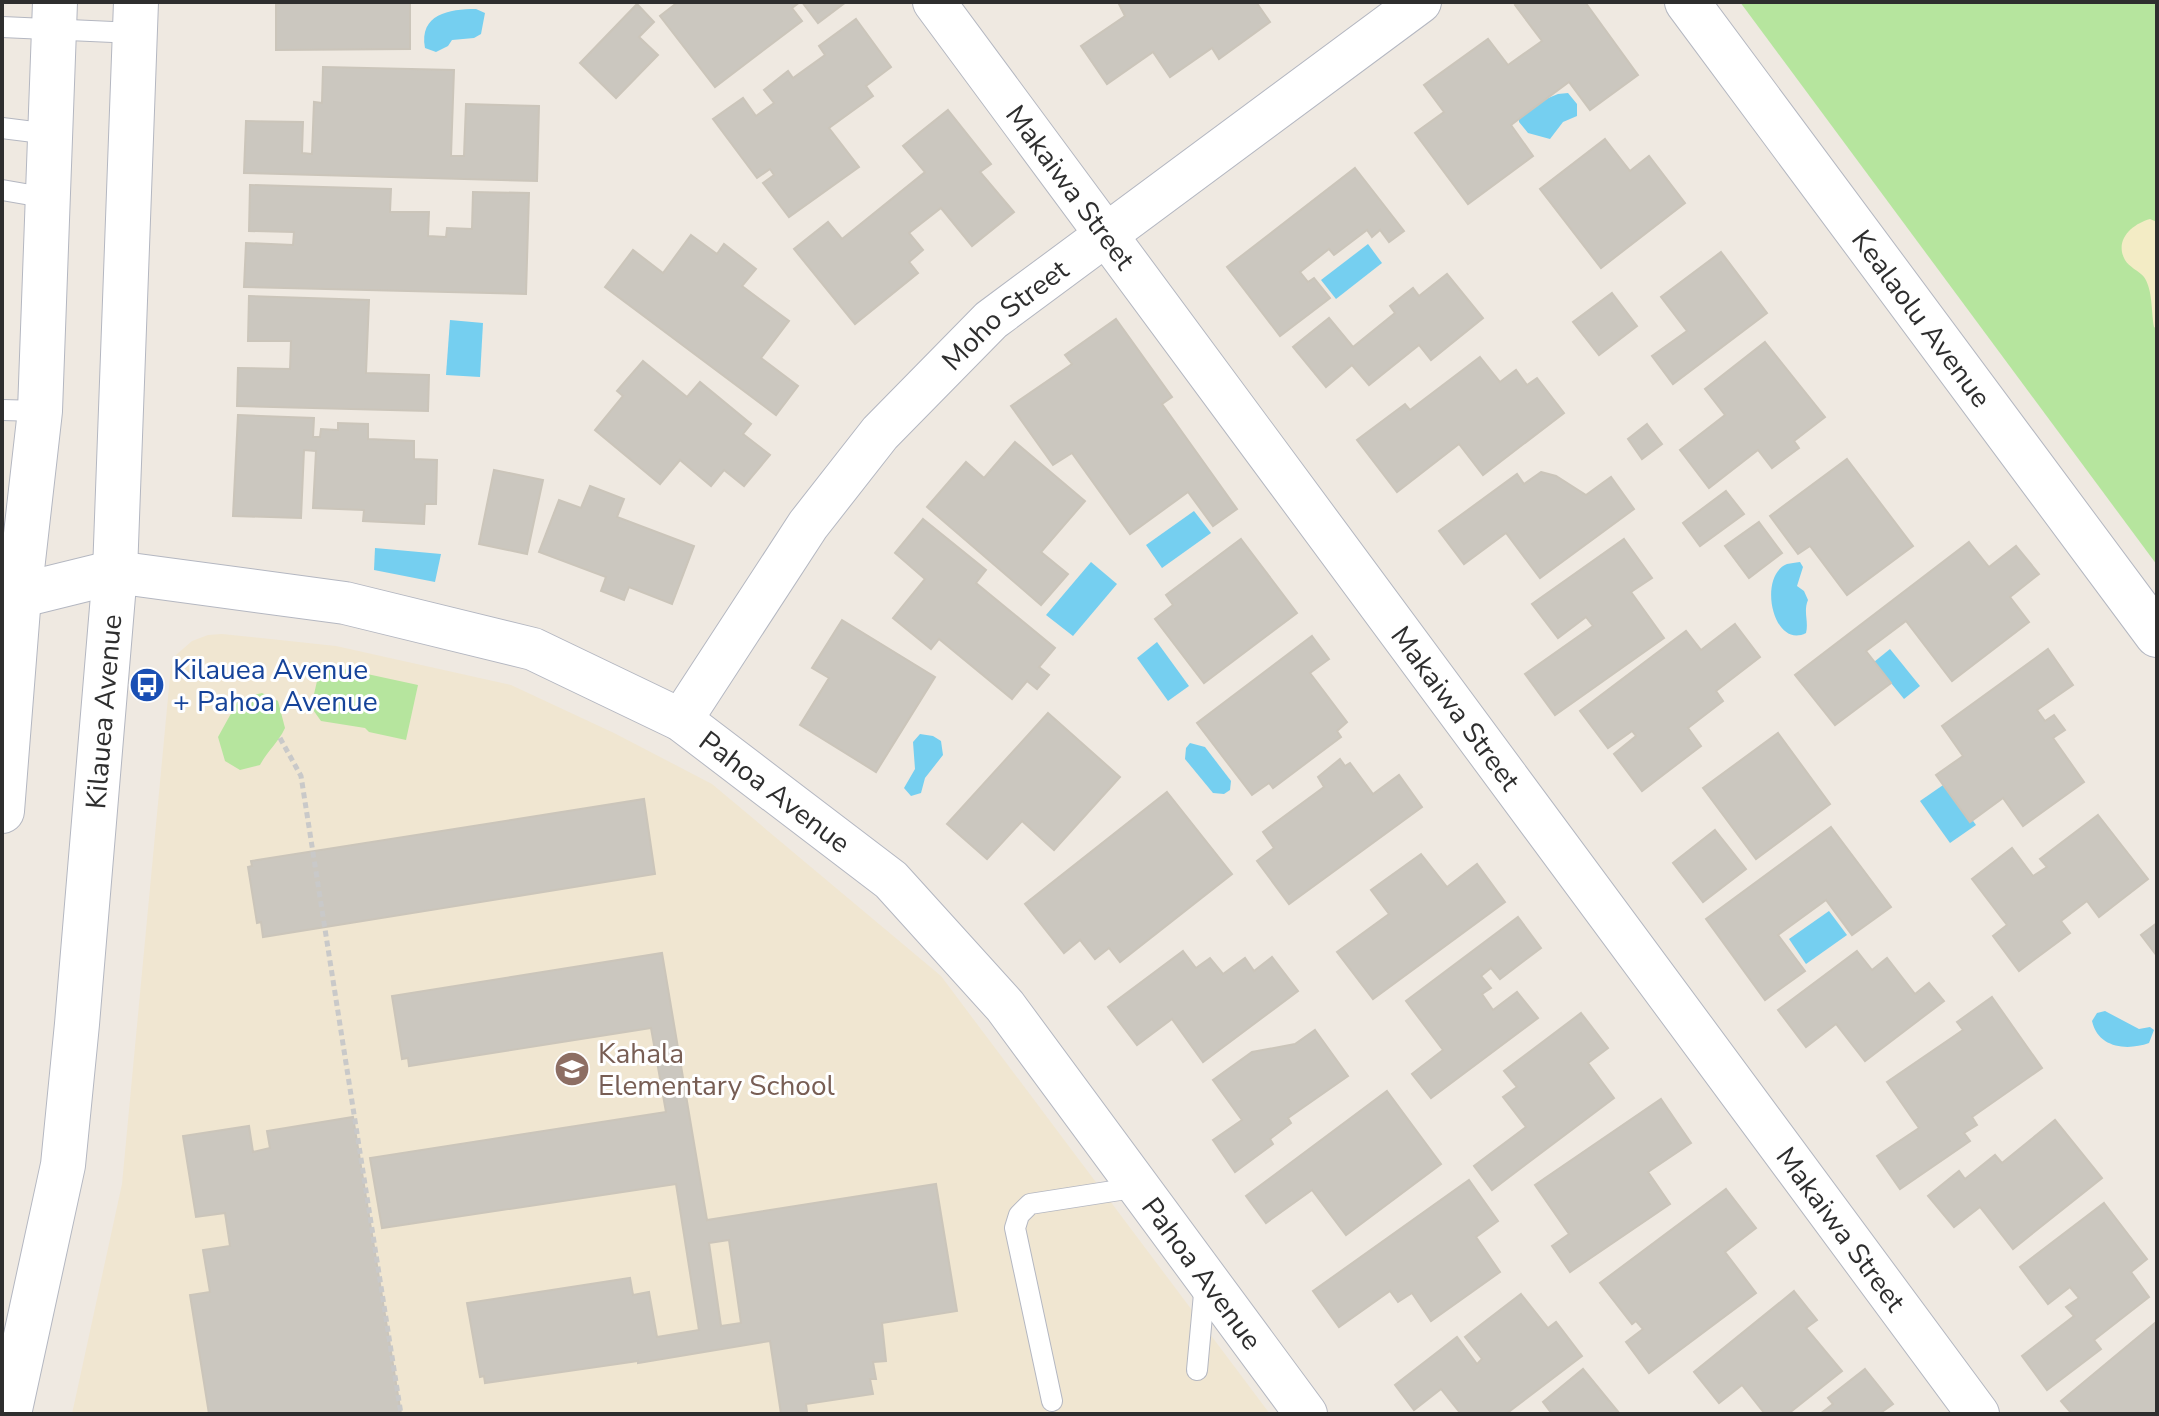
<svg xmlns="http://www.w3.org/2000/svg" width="2159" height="1416" font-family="'Nunito Sans',sans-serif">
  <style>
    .education { fill: #f0e6d1 }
    .green { fill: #b6e59e }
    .sand { fill: #f3ecc5 }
    .water { fill: #75cff0 }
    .building { fill: #cbc7bf; stroke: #cbc5ba; stroke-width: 2; fill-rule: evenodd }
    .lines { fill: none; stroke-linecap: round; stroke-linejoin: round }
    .service-casing { stroke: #b4b7c1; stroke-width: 22 }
    .minor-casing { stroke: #b4b7c1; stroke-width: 44 }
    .tertiary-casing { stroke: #b4b7c1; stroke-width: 46 }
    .path { stroke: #c9c9c9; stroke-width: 5; stroke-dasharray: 6 4; stroke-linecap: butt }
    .service { stroke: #fff; stroke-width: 20 }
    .minor { stroke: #fff; stroke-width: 42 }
    .tertiary { stroke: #fff; stroke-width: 44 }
    .labels { text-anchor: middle; stroke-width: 6; stroke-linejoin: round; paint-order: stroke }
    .street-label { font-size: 28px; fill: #2e2e2e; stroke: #fff }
    .transit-label { font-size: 28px; fill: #164399; stroke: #fff; text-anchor: start }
    .education-label { font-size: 28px; fill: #785e54; stroke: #fff; text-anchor: start }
  </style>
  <rect width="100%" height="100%" fill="#efe9e1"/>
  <!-- education -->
  <polygon class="education" points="222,634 336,646 511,685 614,733 712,784 941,976 1270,1414 72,1414 122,1184 171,666 176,655 192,641 208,635"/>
  <!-- green -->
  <g class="green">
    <polygon points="1740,2 2157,2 2157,565"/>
    <polygon points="321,664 418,685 406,740 369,732 365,728 321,721 311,707"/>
    <path d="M262,693L278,701L285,728C278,743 268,750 260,765L240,770L225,761L218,737L239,699Z"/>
  </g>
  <!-- sand -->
  <path class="sand" d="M2150,219L2157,222V329L2154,327C2151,312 2153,290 2144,277C2139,271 2129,267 2125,260C2114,240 2132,224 2150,219Z"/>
  <!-- water -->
  <g class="water">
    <path d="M476,9L485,13L481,34L474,38L452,40L448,46L436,52L425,48C419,14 449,9 476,9Z"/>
    <polygon points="1568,93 1577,104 1577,116 1563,122 1550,139 1528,133 1519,122 1519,110 1558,94"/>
    <polygon points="1368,244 1382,263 1336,299 1321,280"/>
    <polygon points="450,320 483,323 480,377 446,375"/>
    <polygon points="1194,511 1211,533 1162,568 1146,545"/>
    <polygon points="375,548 441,554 435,582 374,570"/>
    <polygon points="1091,562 1117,584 1073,636 1046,615"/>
    <path d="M1800,562L1803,567L1797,586L1804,591L1808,600C1803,612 1809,621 1806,633C1773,650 1757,576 1787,564C1791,563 1795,563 1800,562Z"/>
    <polygon points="1157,642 1189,686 1168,701 1137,658"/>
    <polygon points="1890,649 1920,686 1904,699 1874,662"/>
    <polygon points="920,734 933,736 941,741 943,755 925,778 921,793 911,796 904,788 915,769 913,742"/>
    <polygon points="1190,743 1205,747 1231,781 1230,790 1224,794 1213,793 1185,759 1186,748"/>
    <polygon points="1946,783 1976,825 1950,843 1920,801"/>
    <polygon points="1829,911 1847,935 1806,964 1789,939"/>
    <path d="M2105,1011L2139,1029L2150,1027L2154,1030L2149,1043C2127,1051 2098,1048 2092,1021L2097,1013Z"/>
  </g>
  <!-- building -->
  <g class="building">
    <polygon points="326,2 410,2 410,49 276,50 276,4"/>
    <polygon points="678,2 800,2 792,8 802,21 715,87 660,16"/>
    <polygon points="802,2 846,2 818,23"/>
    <polygon points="1118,2 1256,2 1270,22 1219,59 1212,48 1170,77 1153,52 1107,84 1081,46 1125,16"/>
    <polygon points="1519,2 1585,2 1638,75 1590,110 1569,82 1511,125 1533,156 1468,204 1415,133 1444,112 1424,85 1488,39 1508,65 1542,41 1515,5"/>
    <polygon points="637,4 654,22 639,37 658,55 616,98 580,63"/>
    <polygon points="856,19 891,67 866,86 873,96 829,128 859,167 789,217 763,183 774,175 770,169 757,178 713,119 743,98 756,116 774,103 764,90 788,71 793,78 825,55 819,46"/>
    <polygon points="323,67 454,70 451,156 464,156 466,104 539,106 537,181 244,173 246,121 303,122 302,153 312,154 314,102 322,103"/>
    <polygon points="948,110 991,164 980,172 1014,212 972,246 941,208 909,233 923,250 909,262 918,273 855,324 794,249 828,222 842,239 925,172 903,146"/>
    <polygon points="1605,139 1630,171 1649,156 1685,203 1601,268 1540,189"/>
    <polygon points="1355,168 1404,231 1389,242 1380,230 1372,237 1367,230 1334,255 1329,249 1300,272 1308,282 1314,278 1330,298 1280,336 1227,267"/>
    <polygon points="250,185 391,189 390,212 429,212 428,236 446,237 447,228 472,229 473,192 529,193 526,294 244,287 246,243 293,245 294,232 249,231"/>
    <polygon points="691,235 717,254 724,244 756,269 742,286 789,321 761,358 798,386 776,415 605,287 633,250 663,273"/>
    <polygon points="1721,252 1767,313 1673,384 1652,356 1687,331 1661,297"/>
    <polygon points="1447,274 1483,318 1431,360 1419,345 1369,385 1352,365 1326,387 1293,347 1329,318 1353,347 1395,313 1390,306 1413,288 1419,296"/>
    <polygon points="1612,293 1637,326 1599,355 1573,322"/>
    <polygon points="249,296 369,300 366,373 429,375 428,411 237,406 238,368 290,369 291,341 248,341"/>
    <polygon points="1116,319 1172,397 1162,404 1237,509 1213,526 1188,492 1130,534 1072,453 1053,465 1011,406 1072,364 1065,355"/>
    <polygon points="1765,342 1825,417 1794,441 1799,448 1772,468 1758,450 1709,488 1680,450 1725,415 1705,389"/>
    <polygon points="1480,357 1500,382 1516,370 1527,385 1537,378 1564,413 1483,475 1459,444 1397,492 1357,440 1405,404 1410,410"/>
    <polygon points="643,361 687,397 700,382 751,424 743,434 770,455 744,486 724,470 711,486 680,460 660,484 595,430 623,396 617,391"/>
    <polygon points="238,415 314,418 313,437 320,437 321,429 338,430 338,423 368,424 368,439 414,441 414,459 437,460 436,504 425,504 424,524 363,521 364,510 313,508 316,451 304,450 301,518 233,516"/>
    <polygon points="1647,424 1662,444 1642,459 1628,439"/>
    <polygon points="1015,442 1085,501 1041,552 1068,574 1041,605 927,507 966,462 984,478"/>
    <polygon points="1847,459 1913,546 1847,595 1810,546 1798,554 1770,516"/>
    <polygon points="494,470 543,480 527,554 479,544"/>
    <polygon points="1541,472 1556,476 1586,495 1611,477 1634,509 1540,578 1506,533 1464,564 1439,531 1517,474 1524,484"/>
    <polygon points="590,486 624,499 617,517 694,546 672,604 629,587 624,600 601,591 606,577 539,552 559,500 581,508"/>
    <polygon points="1726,491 1744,514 1700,546 1683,523"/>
    <polygon points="923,519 986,570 976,583 1055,648 1039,667 1049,675 1037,689 1027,681 1012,699 939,639 931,649 893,618 925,579 895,553"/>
    <polygon points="1759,522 1782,553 1749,578 1725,546"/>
    <polygon points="1241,539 1297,613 1204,683 1155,619 1173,605 1166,595"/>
    <polygon points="1624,539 1652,578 1631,592 1664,638 1555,715 1525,674 1593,626 1586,617 1558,638 1532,604"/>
    <polygon points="1969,542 1989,567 2016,546 2039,574 2010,597 2029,622 1952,681 1906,621 1866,651 1891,683 1835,725 1795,675"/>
    <polygon points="842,620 935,677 876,772 800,725 829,678 812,668"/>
    <polygon points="1735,624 1760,657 1716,691 1723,701 1688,728 1701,746 1642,791 1614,754 1636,736 1632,731 1608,748 1580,711 1686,631 1701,650"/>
    <polygon points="1312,636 1329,659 1310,673 1347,722 1337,731 1341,737 1273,788 1269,783 1252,795 1197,723"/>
    <polygon points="2048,649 2073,685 2037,710 2045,721 2054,715 2065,730 2053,738 2084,782 2023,826 2003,798 1970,822 1936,775 1963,756 1942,726"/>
    <polygon points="1048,713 1120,777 1054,850 1022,821 987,859 947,824"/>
    <polygon points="1778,733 1830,804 1756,859 1703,788"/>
    <polygon points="1340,759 1345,766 1350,763 1373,794 1399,775 1422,807 1289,904 1257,861 1274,848 1263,832 1324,787 1318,777"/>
    <polygon points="1167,792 1232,874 1120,962 1109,948 1095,959 1080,940 1064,953 1025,904"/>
    <polygon points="644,799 655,874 263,937 261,922 257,923 248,867 252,866 251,861"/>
    <polygon points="2098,815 2148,879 2099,917 2087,901 2061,921 2070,933 2019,971 1993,936 2007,925 1972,879 2012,848 2033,876 2047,867 2040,859"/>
    <polygon points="1831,827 1891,907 1852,935 1826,900 1778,935 1805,971 1765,1000 1706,919"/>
    <polygon points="1715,830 1746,869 1703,902 1673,863"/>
    <polygon points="1421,854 1447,887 1477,864 1505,902 1373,999 1337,952 1389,914 1371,890"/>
    <polygon points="1518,917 1541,948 1500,979 1491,968 1481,976 1491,988 1482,994 1493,1010 1517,992 1538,1018 1431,1098 1412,1074 1443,1050 1406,1001"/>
    <polygon points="2157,923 2157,956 2141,935"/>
    <polygon points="1183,951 1196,968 1210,958 1223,974 1245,958 1254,971 1272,957 1298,991 1203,1062 1172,1019 1137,1045 1108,1007"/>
    <polygon points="1857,951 1872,970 1887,958 1915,994 1929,983 1944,1001 1865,1061 1836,1024 1806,1047 1778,1010"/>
    <path d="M662,953L707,1220L936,1184L957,1311L882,1323L886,1361L873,1362L876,1379H870L873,1394L806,1404L807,1412L781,1414L770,1341L638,1363V1361L485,1383L484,1376L480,1377L467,1303L630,1278L633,1295L649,1292L657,1337L699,1330L676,1184L382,1228L370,1158L666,1112L651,1028L409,1066L408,1058L402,1059L392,996ZM729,1240L741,1323L721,1326L709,1243Z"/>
    <polygon points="1992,997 2042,1068 1972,1117 1977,1125 1964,1133 1970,1141 1900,1189 1877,1156 1919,1128 1887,1082 1963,1030 1957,1022"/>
    <polygon points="1581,1013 1608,1048 1588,1063 1614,1098 1492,1190 1474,1166 1526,1127 1503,1097 1517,1087 1504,1071"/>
    <polygon points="1315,1030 1348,1076 1288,1118 1291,1123 1270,1139 1273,1144 1235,1172 1213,1140 1242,1120 1213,1080 1252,1052 1295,1044"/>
    <polygon points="1387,1091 1441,1164 1346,1235 1312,1190 1266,1223 1246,1196"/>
    <polygon points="1661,1099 1691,1143 1648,1172 1670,1204 1570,1272 1552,1246 1569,1234 1535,1185"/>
    <polygon points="353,1117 401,1414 209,1414 190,1295 210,1292 203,1250 230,1246 225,1213 196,1217 183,1136 249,1126 253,1152 270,1148 267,1131"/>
    <polygon points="2055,1120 2102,1178 2013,1249 1980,1207 1954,1227 1928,1196 1959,1171 1965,1179 1995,1155 2002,1163"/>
    <polygon points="1469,1180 1498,1221 1476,1237 1500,1272 1431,1321 1412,1293 1398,1302 1390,1291 1339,1327 1313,1291"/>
    <polygon points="1726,1189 1756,1228 1725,1252 1756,1293 1649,1373 1626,1342 1643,1329 1636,1321 1632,1324 1600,1283"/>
    <polygon points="2104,1203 2147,1259 2131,1272 2149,1297 2094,1340 2101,1349 2047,1390 2022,1356 2074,1316 2066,1307 2079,1298 2070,1287 2048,1304 2020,1267"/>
    <polygon points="1794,1291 1817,1320 1806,1328 1842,1371 1788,1414 1765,1414 1742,1385 1719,1403 1694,1372"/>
    <polygon points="1521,1294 1548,1328 1556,1322 1582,1356 1506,1414 1461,1414 1441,1389 1414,1410 1395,1385 1457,1337 1477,1364 1482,1359 1465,1337"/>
    <polygon points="2156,1322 2157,1414 2072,1414 2061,1401"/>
    <polygon points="1583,1369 1620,1414 1552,1414 1543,1402"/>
    <polygon points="1865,1369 1893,1404 1879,1414 1820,1414 1833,1404 1828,1398"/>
  </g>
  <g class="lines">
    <defs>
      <g id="service">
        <polyline points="2,27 135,33"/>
        <polyline points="2,128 50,134"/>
        <polyline points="2,190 48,198"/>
        <polyline points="2,410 40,411"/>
        <polyline points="1197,1370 1205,1283"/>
        <polyline points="1052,1401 1015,1228 1019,1215 1030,1204 1139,1187"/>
      </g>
      <g id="minor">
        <path id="s1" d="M934,2L1978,1414"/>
        <path id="s2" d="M115,572L345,603L533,649L681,720L891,880L1005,1006L1306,1414"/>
        <path id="s3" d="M681,720L808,525L880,433L991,320L1420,2"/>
      </g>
      <g id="tertiary">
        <path id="s4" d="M1687,2L2157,635"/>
        <polyline points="2,600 115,572"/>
        <polyline points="2,811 19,596 40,411 55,2"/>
        <path id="s5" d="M9,1414L63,1165L77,1024L115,572L136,2"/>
      </g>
    </defs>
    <!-- service casing -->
    <use href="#service" class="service-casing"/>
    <!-- minor casing -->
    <use href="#minor" class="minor-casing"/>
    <!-- tertiary casing -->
    <use href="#tertiary" class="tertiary-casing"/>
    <!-- path -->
    <polyline class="path" points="280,738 301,776 401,1414"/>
    <!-- service -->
    <use href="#service" class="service"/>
    <!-- minor -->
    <use href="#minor" class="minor"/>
    <!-- tertiary -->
    <use href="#tertiary" class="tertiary"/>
  </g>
  <!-- icons -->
  <defs>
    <symbol id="bus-disc" viewBox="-11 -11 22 22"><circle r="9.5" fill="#1a4fb4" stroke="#fff"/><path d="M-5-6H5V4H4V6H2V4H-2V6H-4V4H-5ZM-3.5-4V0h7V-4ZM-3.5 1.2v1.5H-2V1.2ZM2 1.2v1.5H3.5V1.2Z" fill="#fff"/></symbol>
    <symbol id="school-disc" viewBox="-11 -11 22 22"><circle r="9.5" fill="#8d6e63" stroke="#fff"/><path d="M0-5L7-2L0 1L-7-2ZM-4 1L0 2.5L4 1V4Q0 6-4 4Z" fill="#fff"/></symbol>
  </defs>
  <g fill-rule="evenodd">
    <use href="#bus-disc" x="127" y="665" width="40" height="40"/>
    <use href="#school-disc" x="552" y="1049" width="40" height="40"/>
  </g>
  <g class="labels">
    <!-- street labels -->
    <g class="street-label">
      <text dy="10" stroke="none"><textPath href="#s1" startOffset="230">Makaiwa Street</textPath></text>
      <text dy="10" stroke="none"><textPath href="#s3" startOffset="522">Moho Street</textPath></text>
      <text dy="10" stroke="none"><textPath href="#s4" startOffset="394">Kealaolu Avenue</textPath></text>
      <text dy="10" stroke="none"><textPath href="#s1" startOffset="878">Makaiwa Street</textPath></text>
      <text dy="10" stroke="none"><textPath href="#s5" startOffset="710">Kilauea Avenue</textPath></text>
      <text dy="10" stroke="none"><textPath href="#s2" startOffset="708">Pahoa Avenue</textPath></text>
      <text dy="10" stroke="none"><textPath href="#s1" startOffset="1526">Makaiwa Street</textPath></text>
      <text dy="10" stroke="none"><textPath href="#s2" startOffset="1356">Pahoa Avenue</textPath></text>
    </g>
    <!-- transit labels -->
    <g class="transit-label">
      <text x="173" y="679">Kilauea Avenue<tspan x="173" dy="32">+ Pahoa Avenue</tspan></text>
    </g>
    <!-- education labels -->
    <g class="education-label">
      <text x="598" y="1063">Kahala<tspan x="598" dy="32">Elementary School</tspan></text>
    </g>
  </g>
  <!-- border -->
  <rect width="2159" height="1416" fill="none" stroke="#2e2e2e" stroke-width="8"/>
</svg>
